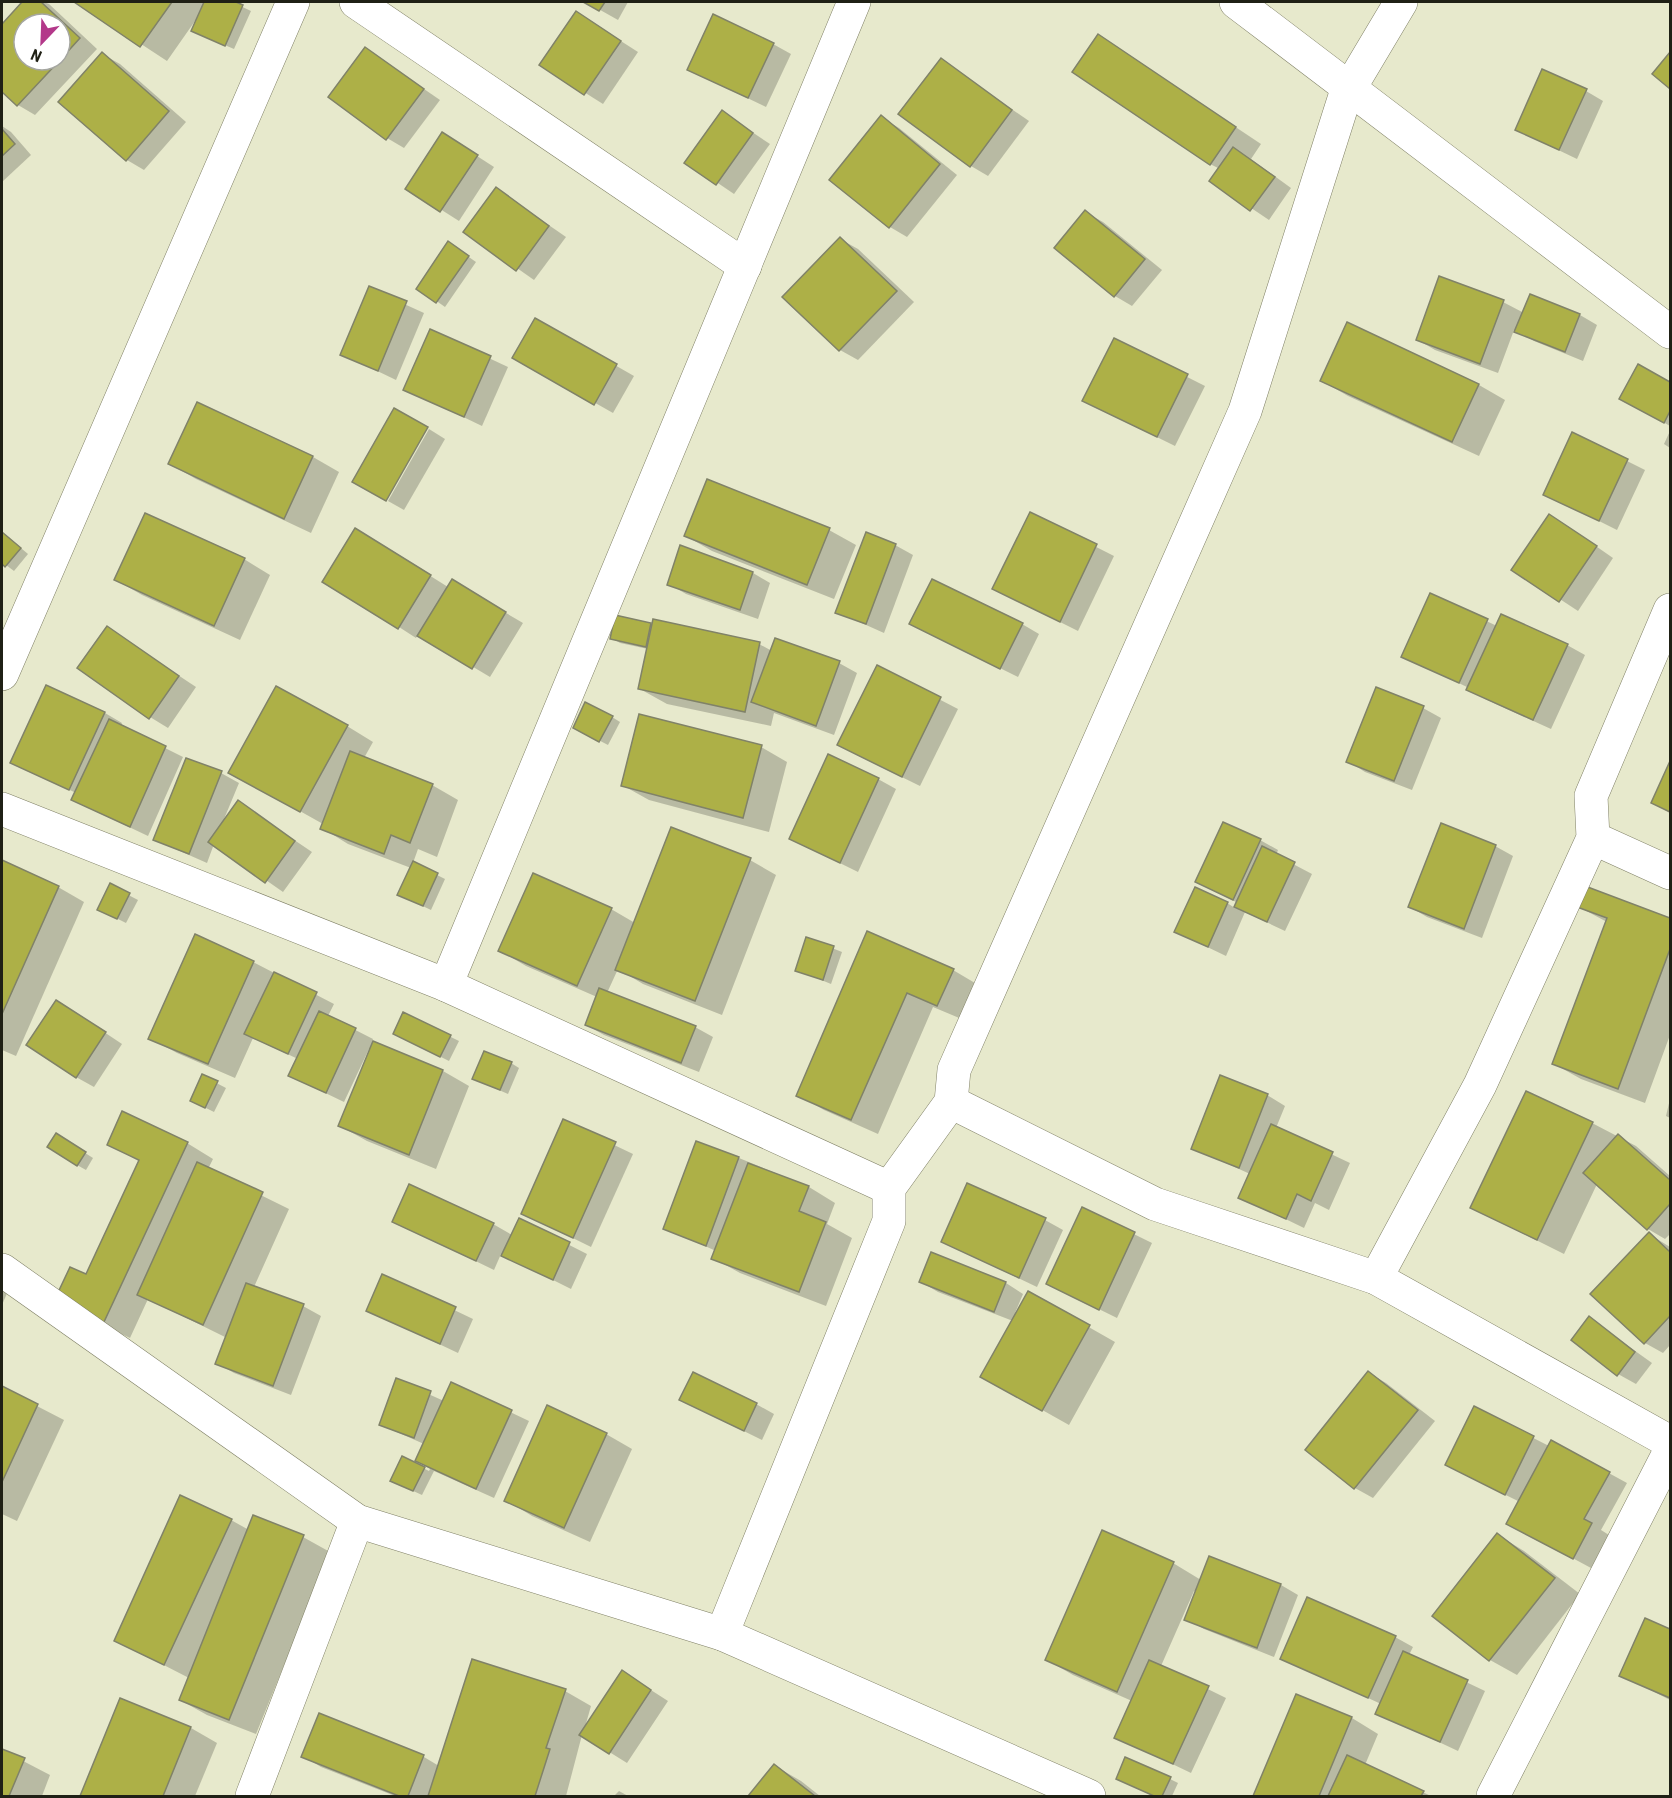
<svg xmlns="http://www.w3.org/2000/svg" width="1672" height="1798" font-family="'Roboto Condensed',sans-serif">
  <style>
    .shadow { fill: #0003; fill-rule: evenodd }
    .building { fill: #adb047; stroke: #808268; stroke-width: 1.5 }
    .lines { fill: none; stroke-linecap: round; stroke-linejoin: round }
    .street-casing { stroke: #808167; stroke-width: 34 }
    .street { stroke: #fff; stroke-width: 33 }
  </style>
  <rect width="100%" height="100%" fill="#e7e9cc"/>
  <!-- shadow -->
  <g class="shadow">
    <path d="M25,2H44L49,4L97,49L35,115L18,105L2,90V26ZM24,24H60V60H24Z"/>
    <polygon points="77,2 201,2 205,4 206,2 232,2 251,11 234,49 201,35 195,21 167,61"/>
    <polygon points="586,2 628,2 618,20"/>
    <polygon points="577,13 638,52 603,104 541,65"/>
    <polygon points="1099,36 1261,144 1251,159 1291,188 1269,220 1211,181 1220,169 1210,164"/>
    <polygon points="773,44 791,54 766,107 689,70"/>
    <polygon points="366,49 440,100 404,148 387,138"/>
    <polygon points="102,54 120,64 186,122 144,170 127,160"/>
    <polygon points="941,60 1029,121 988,176 971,166"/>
    <polygon points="1586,91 1603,101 1577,159 1517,130"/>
    <polygon points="722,112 770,144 734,194 687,162"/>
    <polygon points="881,117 899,128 957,175 907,237 890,227"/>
    <polygon points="2,126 11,132 31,155 2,182"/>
    <polygon points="460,145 494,167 459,221 407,188"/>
    <polygon points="497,189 566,237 534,280 466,232"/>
    <polygon points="1085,212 1103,222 1162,270 1132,306 1115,296"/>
    <polygon points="840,239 858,249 914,302 858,360 840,350 785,297"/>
    <polygon points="456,248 476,262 445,307 418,288"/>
    <polygon points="1440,278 1503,302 1524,313 1580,315 1597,325 1583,361 1534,341 1514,330 1498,373 1435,350 1418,340"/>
    <polygon points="369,288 424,313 396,380 342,354"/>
    <polygon points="536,320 634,376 613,413 514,357"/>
    <polygon points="431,331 508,367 482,426 405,389"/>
    <polygon points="1114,340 1205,386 1175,446 1102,410"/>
    <polygon points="1639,366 1670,384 1670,426 1621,398"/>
    <polygon points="1322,381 1479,385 1505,400 1479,456 1348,396"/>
    <polygon points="198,404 313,457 339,472 311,533 196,479 170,464"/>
    <polygon points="429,429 445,439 404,510 388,501"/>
    <polygon points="1670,431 1670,448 1664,444"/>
    <polygon points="1573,434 1645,470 1617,530 1545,494"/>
    <polygon points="1031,514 1114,556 1078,631 1012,598"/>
    <polygon points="1567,526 1613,558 1578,611 1514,569"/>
    <polygon points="829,530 856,545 834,599 712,551 686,536"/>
    <polygon points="2,532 28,554 14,571 2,562"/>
    <polygon points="373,540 448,587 452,581 523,623 490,677 418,634 416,638 399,627"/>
    <polygon points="895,545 913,555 884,633 837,612"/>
    <polygon points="681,547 753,573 770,583 758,619 686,594 669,584"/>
    <polygon points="244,559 270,575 240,640 142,595 116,580"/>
    <polygon points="1431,595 1497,626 1567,645 1585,655 1551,729 1485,699 1469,688 1403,656"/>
    <polygon points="650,624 759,644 772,651 839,663 857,673 834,735 774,713 771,726 667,704 640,689 648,649 620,643 612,638"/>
    <polygon points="911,624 1022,624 1039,634 1018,677"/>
    <polygon points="107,628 196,687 168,728 150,717"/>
    <polygon points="877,667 958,709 920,786 857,755"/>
    <polygon points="47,687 105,713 122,723 121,726 183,757 148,836 91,809 73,799 76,793 12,762"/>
    <polygon points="1376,689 1423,708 1441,718 1412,790 1365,772 1348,761"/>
    <polygon points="612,717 620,722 608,745 583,732"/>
    <polygon points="347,726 373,742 364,758 432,785 458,800 437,857 418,849 413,863 445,879 431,910 408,899 411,868 348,844 322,828 323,824 257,787"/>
    <polygon points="761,747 787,762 769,832 649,800 622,785"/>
    <polygon points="1670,765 1670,813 1653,803"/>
    <polygon points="221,773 239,783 224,819 238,802 312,852 283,892 214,844 207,863 155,840"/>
    <polygon points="878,779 896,789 858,872 791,839"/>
    <polygon points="1260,840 1278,850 1276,855 1312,874 1285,931 1245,912 1226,956 1176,932 1227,903 1235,908 1238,903 1197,882"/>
    <polygon points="1495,846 1513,856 1482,938 1427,917 1410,907"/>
    <polygon points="750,860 776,875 722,1015 643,984 618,969 607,993 695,1027 713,1037 699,1072 604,1035 586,1025 597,997 526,966 500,951 611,909 635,923"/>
    <polygon points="2,862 58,887 84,902 16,1056 2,1050"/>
    <polygon points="111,886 138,900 126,923 108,914"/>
    <polygon points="1586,888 1670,920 1670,1035 1645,1103 1581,1079 1554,1064 1607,922 1579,907"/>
    <polygon points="868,933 953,970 980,986 964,1020 933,1007 878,1134 824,1110 798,1095"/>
    <polygon points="807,938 842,952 831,984 797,970"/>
    <polygon points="253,962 334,1004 328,1016 373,1039 372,1042 443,1071 469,1086 436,1169 367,1141 340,1126 371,1050 369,1049 344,1102 290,1076 298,1059 253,1038 235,1078 177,1053 150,1038"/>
    <polygon points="74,1012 122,1044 94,1087 76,1077"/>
    <polygon points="404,1014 459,1041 449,1061 403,1038"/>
    <polygon points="511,1063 519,1068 508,1094 483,1083"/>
    <polygon points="203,1076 226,1088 214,1112 200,1105"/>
    <polygon points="1267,1095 1285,1106 1276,1128 1350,1163 1329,1210 1315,1203 1304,1228 1240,1197 1250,1174 1193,1148"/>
    <polygon points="1670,1099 1670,1118 1666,1116"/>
    <polygon points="564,1121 633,1154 591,1247 522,1213"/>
    <polygon points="1592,1123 1636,1146 1670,1176 1670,1234 1665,1239 1648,1229 1597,1184 1564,1254 1472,1208"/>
    <polygon points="65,1140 93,1158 86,1170 77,1165"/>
    <polygon points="187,1143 213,1159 208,1169 289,1209 254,1287 303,1306 321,1316 291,1395 234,1373 217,1363 227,1338 148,1299 130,1338 83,1316 87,1276 140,1162 109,1144"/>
    <polygon points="739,1158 809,1187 835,1203 827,1224 852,1238 826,1306 740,1273 713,1258 716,1251 665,1228"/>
    <polygon points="1083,1209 1152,1243 1117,1318 1048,1284"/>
    <polygon points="520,1220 587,1254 571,1289 501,1254 494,1270 393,1221 493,1224 512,1235"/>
    <polygon points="1045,1220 1063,1230 1037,1287 943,1242"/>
    <polygon points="1649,1234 1670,1247 1670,1345 1663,1353 1645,1343"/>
    <polygon points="932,1254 1006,1283 1023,1294 1015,1313 1029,1293 1115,1342 1069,1425 982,1376 1013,1321 938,1292 921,1282"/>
    <polygon points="383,1276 473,1319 458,1353 367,1310"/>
    <polygon points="2,1287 8,1291 2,1305"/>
    <polygon points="1589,1318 1652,1363 1636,1384 1618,1374"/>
    <polygon points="1369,1373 1386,1383 1435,1421 1373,1498 1355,1488 1307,1450"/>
    <polygon points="397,1380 444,1401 452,1384 529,1421 494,1498 434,1471 422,1495 400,1485 403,1458 429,1471 430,1469 417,1461 424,1444 381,1425"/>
    <polygon points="2,1388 64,1420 17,1521 2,1514"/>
    <polygon points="756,1404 774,1414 762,1440 699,1409"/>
    <polygon points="1474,1408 1549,1446 1552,1442 1627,1483 1601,1530 1609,1535 1591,1568 1526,1533 1520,1502 1465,1475"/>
    <polygon points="606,1434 632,1449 590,1542 532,1516 506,1500"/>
    <polygon points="231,1520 249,1530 303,1537 330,1552 256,1734 207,1715 180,1700 189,1678 115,1640"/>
    <polygon points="1498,1535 1524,1551 1580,1594 1517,1675 1490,1660 1434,1616"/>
    <polygon points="1210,1558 1281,1585 1298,1595 1274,1657 1204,1629 1186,1619 1196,1592 1194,1591 1161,1666 1226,1698 1191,1773 1116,1737 1132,1701 1073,1675 1047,1660 1173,1563 1201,1580"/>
    <polygon points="1645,1620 1670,1631 1670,1700 1621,1675"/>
    <polygon points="1395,1637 1413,1647 1409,1655 1485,1691 1458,1751 1377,1713 1381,1704 1282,1658"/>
    <polygon points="640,1683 668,1701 627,1763 582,1735 566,1796 395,1796 321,1767 303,1756 320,1715 424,1757 439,1766 565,1691 591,1706 585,1727"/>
    <polygon points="1297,1696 1352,1718 1378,1734 1365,1765 1431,1796 1254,1796"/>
    <polygon points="120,1699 191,1728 217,1743 195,1796 81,1796"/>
    <polygon points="2,1750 50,1775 42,1796 2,1796"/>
    <polygon points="775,1766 801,1781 820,1796 750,1796"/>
    <polygon points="1170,1779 1178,1783 1172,1796 1155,1796 1126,1783"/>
    <polygon points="619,1791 628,1796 614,1796"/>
  </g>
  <!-- building -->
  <g class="building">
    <polygon points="22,2 41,2 80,38 60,60 60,24 24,24 24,60 60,60 17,106 2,92 2,24"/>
    <polygon points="74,2 172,2 140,47"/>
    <polygon points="204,2 236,2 243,5 225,46 191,31"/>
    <polygon points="583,2 605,2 599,11"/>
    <polygon points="576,11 621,41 584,95 539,65"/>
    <polygon points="713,14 774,43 748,98 687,70"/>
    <polygon points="1098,34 1236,127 1210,165 1072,72"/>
    <polygon points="365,47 424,89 386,140 328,97"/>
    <polygon points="102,52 169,111 126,161 58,102"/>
    <polygon points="1670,52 1670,89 1652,74"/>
    <polygon points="941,58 1012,110 970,167 898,114"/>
    <polygon points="1542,69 1587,89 1559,150 1515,130"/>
    <polygon points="722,110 753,133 716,185 684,163"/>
    <polygon points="881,115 940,164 889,228 829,180"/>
    <polygon points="2,129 15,144 2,156"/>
    <polygon points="442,132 478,155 440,212 405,189"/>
    <polygon points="1233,147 1275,177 1250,211 1209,181"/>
    <polygon points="496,187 549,226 516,271 463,232"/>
    <polygon points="1085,210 1145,259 1114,297 1054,248"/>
    <polygon points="840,237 897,291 839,351 782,297"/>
    <polygon points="448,241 469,256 436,303 416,289"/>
    <polygon points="1439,276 1504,300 1480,364 1416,340"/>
    <polygon points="369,286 407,301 378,371 340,355"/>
    <polygon points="1530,294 1580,314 1565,352 1514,332"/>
    <polygon points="535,318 617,364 594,405 512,358"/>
    <polygon points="1347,322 1479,384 1452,442 1320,381"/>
    <polygon points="430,329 491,356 464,417 403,390"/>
    <polygon points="1114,338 1188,374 1157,437 1082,401"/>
    <polygon points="1638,364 1670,382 1670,411 1664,423 1619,399"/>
    <polygon points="197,402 313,456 284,519 168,464"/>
    <polygon points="394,408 428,427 386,501 352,482"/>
    <polygon points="1572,432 1628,459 1599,521 1543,495"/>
    <polygon points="707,479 830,528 807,585 684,536"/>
    <polygon points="1030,512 1097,544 1060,622 992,589"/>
    <polygon points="145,513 245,558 214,626 114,580"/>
    <polygon points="1549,514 1597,546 1559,602 1511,570"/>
    <polygon points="355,528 431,575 398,629 322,582"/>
    <polygon points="2,532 21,548 5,567 2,564"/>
    <polygon points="866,532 896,544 866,624 835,613"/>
    <polygon points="680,545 753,572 740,610 667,585"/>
    <polygon points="452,579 506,612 472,669 417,636"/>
    <polygon points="932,579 1023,623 1000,669 909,624"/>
    <polygon points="1430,593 1488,619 1459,683 1401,657"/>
    <polygon points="1501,614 1568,644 1533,720 1466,690"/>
    <polygon points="615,615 651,623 646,647 610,639"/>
    <polygon points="653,619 760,642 745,712 638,689"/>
    <polygon points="107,626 179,676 149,719 77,668"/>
    <polygon points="775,638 840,661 816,726 751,702"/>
    <polygon points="877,665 941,697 902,777 837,745"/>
    <polygon points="46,685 105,712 69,790 10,763"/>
    <polygon points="276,686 348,725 300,812 228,773"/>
    <polygon points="1376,687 1424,706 1394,781 1346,762"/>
    <polygon points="585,702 613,716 599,742 573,728"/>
    <polygon points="639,714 762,745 743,818 621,786"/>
    <polygon points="109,719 166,746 130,827 71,800"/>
    <polygon points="350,751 433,784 410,843 391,835 384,854 320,829"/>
    <polygon points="828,754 879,778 840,863 789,839"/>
    <polygon points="186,758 222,771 189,854 153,840"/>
    <polygon points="1670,761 1670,812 1651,803"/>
    <polygon points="238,800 295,841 265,883 208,842"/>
    <polygon points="1223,822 1261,839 1233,900 1195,882"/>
    <polygon points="1441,823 1496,845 1464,929 1408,907"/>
    <polygon points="671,827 751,858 695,1001 615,970"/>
    <polygon points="1262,846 1295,862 1267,922 1234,907"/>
    <polygon points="2,860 59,886 2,1014"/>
    <polygon points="413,861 438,873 423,906 397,895"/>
    <polygon points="533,873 612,908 577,986 498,951"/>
    <polygon points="110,883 130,893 117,919 97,910"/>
    <polygon points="1585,886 1670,918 1670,949 1618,1089 1552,1064 1607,918 1577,907"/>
    <polygon points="1195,887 1228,902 1208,947 1174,932"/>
    <polygon points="867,931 954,969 937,1006 907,993 851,1120 796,1096"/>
    <polygon points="195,934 254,961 208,1064 148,1039"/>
    <polygon points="806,937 834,946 823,980 795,971"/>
    <polygon points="274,972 317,992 288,1054 244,1034"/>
    <polygon points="599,988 696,1026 681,1063 585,1025"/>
    <polygon points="56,1000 106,1032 76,1078 26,1045"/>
    <polygon points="319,1011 356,1028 326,1093 288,1076"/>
    <polygon points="403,1012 451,1035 440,1057 393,1034"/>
    <polygon points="373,1041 443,1070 409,1155 338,1126"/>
    <polygon points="484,1051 512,1062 500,1090 472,1079"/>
    <polygon points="202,1074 218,1081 205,1108 190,1101"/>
    <polygon points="1220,1075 1268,1094 1239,1168 1191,1149"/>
    <polygon points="1526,1091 1593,1122 1537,1240 1470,1208"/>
    <polygon points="122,1111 188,1142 103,1324 54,1301 70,1267 86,1274 139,1160 107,1145"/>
    <polygon points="563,1119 616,1142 573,1238 521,1214"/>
    <polygon points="1271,1124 1333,1152 1311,1201 1297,1194 1286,1219 1238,1198"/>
    <polygon points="56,1133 86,1152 77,1166 47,1147"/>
    <polygon points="1618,1134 1670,1180 1670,1204 1647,1230 1583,1173"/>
    <polygon points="696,1141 739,1157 706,1246 663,1229"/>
    <polygon points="197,1162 263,1192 203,1325 137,1295"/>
    <polygon points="748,1163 809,1186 799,1211 826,1222 799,1292 711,1259"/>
    <polygon points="967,1183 1046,1218 1019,1278 941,1242"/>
    <polygon points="409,1184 494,1223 476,1261 392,1222"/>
    <polygon points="1082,1207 1135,1232 1099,1310 1046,1284"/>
    <polygon points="519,1218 570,1242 553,1280 501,1256"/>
    <polygon points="1649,1232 1670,1252 1670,1316 1644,1344 1590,1294"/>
    <polygon points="931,1252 1006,1282 994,1312 919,1282"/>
    <polygon points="382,1274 456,1307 440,1344 366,1311"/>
    <polygon points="246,1283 304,1304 273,1386 215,1364"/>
    <polygon points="1028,1291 1090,1325 1042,1411 980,1377"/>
    <polygon points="1589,1316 1635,1352 1617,1376 1571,1340"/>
    <polygon points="1368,1371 1418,1410 1354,1489 1305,1450"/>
    <polygon points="693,1372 757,1403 744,1431 679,1400"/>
    <polygon points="396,1378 431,1391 414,1438 379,1425"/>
    <polygon points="451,1382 512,1410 476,1489 415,1461"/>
    <polygon points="2,1386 38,1404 2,1482"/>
    <polygon points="547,1405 607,1433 564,1528 504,1501"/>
    <polygon points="1474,1406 1534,1436 1505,1495 1445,1465"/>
    <polygon points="1551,1440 1610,1472 1584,1519 1592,1523 1573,1559 1506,1524"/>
    <polygon points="402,1456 425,1467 413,1491 390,1481"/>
    <polygon points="180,1495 232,1519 164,1665 114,1641"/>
    <polygon points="253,1515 304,1535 229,1720 179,1700"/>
    <polygon points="1102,1530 1174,1562 1117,1692 1045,1660"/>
    <polygon points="1497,1533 1555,1578 1489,1661 1432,1616"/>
    <polygon points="1209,1556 1281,1584 1257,1648 1184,1620"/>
    <polygon points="1307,1597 1396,1636 1368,1698 1280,1659"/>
    <polygon points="1645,1618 1670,1629 1670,1698 1619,1676"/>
    <polygon points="1403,1651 1468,1680 1440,1742 1375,1714"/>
    <polygon points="472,1659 566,1689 546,1748 550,1749 535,1796 428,1796"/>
    <polygon points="1149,1660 1209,1686 1173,1764 1114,1738"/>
    <polygon points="622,1670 651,1690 609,1754 579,1735"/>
    <polygon points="1296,1694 1352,1717 1319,1796 1253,1796"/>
    <polygon points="120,1698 191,1727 163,1796 80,1796"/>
    <polygon points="319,1713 424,1755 408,1796 399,1796 301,1757"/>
    <polygon points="2,1749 25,1758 9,1796 2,1796"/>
    <polygon points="1347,1755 1424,1791 1421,1796 1328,1796"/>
    <polygon points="1125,1757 1171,1777 1162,1796 1154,1796 1116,1779"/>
    <polygon points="774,1764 815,1796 748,1796"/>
  </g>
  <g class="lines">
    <defs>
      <g id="street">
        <polyline points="356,2 745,266"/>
        <polyline points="1236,2 1670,332"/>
        <polyline points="2,674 293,2"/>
        <polyline points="2,809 446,985 889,1188"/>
        <polyline points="1593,838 1670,873"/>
        <polyline points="446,985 854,2"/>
        <polyline points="951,1102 1155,1204 1376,1278 1670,1442"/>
        <polyline points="2,1270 357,1521 722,1634 1089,1796"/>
        <polyline points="1376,1278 1480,1085 1593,838 1591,796 1670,610"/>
        <polyline points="722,1634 889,1221 889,1188 951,1102 954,1070 1245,411 1345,96 1401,2"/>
        <polyline points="252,1796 357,1521"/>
        <polyline points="1493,1796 1670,1451"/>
      </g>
    </defs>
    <!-- street casing -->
    <use href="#street" class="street-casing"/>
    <!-- street -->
    <use href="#street" class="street"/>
  </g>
  <!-- border -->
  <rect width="1672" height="1798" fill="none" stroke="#1f2015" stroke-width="6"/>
  <!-- north arrow -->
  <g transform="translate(42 42) rotate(203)"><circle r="28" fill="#ffffff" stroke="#a5a6a1" stroke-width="1.5"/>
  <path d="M0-4.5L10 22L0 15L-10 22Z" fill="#b3388a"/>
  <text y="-9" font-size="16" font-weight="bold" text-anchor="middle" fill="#1f2015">N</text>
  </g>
</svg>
